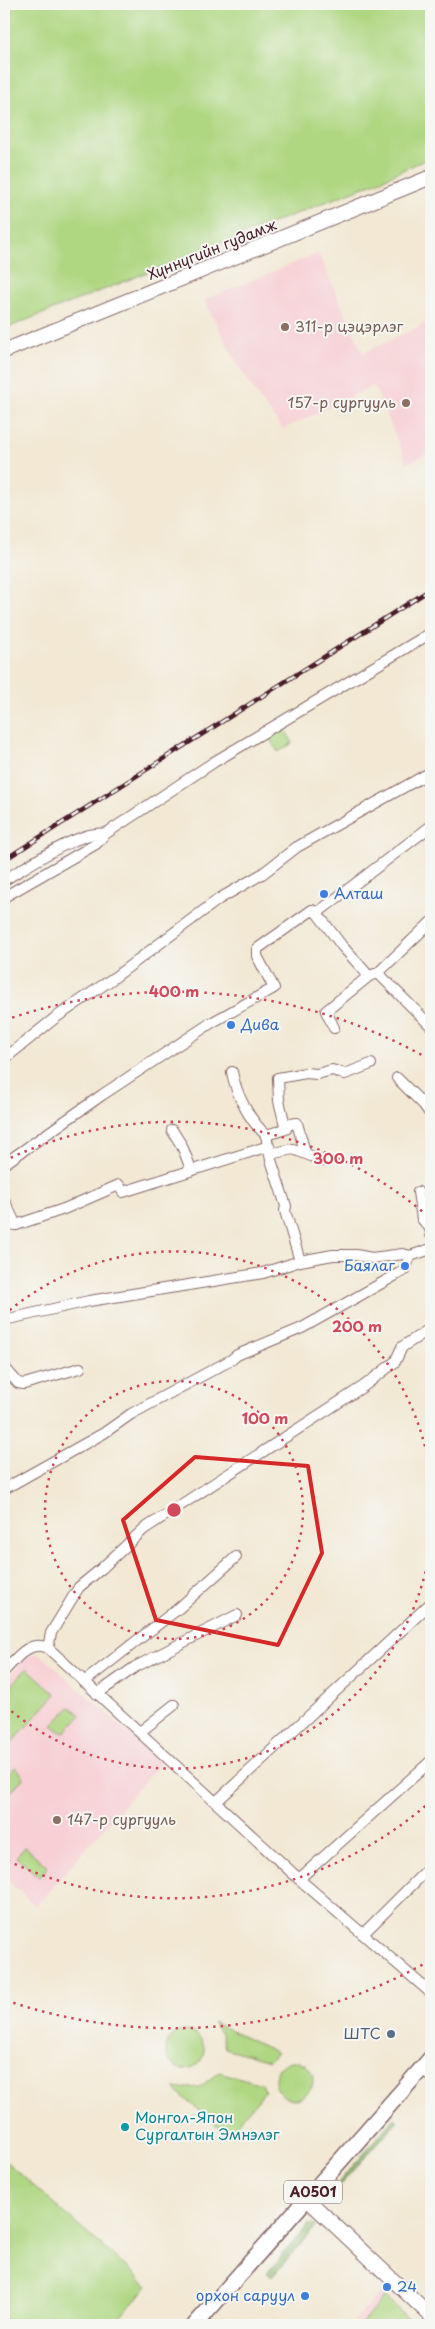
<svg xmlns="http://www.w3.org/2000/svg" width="435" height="2329" font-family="'Playpen Sans',sans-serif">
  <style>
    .built { fill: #f7cfd4 }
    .green { fill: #afd782; stroke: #7c7b56 }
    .forest { fill: #8bb870; stroke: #6a6c4e }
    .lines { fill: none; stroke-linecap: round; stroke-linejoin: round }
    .minor-casing { stroke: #856566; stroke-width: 12 }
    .major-casing { stroke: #856566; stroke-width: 16 }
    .highway-casing { stroke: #856566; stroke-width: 18 }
    .minor { stroke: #fff; stroke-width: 10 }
    .major { stroke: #fff; stroke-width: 14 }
    .highway { stroke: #fff; stroke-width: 15 }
    .rail-casing { stroke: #4a1f2b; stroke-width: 4.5 }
    .rail { stroke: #f6f6f2; stroke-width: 2.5; stroke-dasharray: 8; stroke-linecap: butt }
    .marked { fill: none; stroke: #d62828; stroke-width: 4; stroke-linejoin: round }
    .ring { fill: none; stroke: #d1495b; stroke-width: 2.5; stroke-dasharray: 2.5 5 }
    .education-dot { fill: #8d6e63; stroke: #f6f6f2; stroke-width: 2 }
    .shop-dot { fill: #3f7fe0; stroke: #f6f6f2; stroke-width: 2 }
    .service-dot { fill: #5c6f8a; stroke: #f6f6f2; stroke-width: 2 }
    .culture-dot { fill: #0f9aa8; stroke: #f6f6f2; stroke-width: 2 }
    .labels { text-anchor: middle; stroke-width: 4; stroke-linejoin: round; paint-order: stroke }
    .shield { fill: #f6f6f2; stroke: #7e6067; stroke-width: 1 }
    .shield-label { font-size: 14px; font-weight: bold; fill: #4a1f2b }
    .street-label { font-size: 15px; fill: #4a1f2b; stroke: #f6f6f2 }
    .education-label { font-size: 15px; fill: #785e54; stroke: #f6f6f2; text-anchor: start }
    .shop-label { font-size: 15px; fill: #366cbe; stroke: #f6f6f2; text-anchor: start }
    .service-label { font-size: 15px; fill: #4e5e75; stroke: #f6f6f2; text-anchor: end }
    .culture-label { font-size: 15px; fill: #0d838f; stroke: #f6f6f2; text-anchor: start }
    .centre { fill: #d1495b; stroke: #f6f6f2; stroke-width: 2.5 }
    .ring-label { font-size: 15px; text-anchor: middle; font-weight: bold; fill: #d1495b; stroke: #f6f6f2; stroke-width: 4; stroke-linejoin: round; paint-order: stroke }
  </style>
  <rect width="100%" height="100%" fill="#f6f6f2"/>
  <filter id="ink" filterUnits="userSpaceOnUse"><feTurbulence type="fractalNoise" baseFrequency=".02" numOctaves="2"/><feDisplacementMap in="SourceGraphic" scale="10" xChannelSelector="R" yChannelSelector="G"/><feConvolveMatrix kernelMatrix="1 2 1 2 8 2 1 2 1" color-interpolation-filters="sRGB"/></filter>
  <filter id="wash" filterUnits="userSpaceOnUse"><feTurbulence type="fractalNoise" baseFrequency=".0096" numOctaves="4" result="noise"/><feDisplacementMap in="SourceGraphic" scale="20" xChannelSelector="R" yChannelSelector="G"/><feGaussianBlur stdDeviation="1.12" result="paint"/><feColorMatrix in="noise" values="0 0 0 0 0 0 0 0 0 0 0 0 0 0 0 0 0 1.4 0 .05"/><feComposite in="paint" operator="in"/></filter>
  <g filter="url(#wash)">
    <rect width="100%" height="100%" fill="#f2e8d3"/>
    <!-- built -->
    <g class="built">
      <polygon points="318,253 363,353 431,321 431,452 407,463 374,386 283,429 259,398 238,365 204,300"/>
      <polygon points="35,1653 40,1654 161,1762 36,1906 4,1878 4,1682 26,1657"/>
      <polygon points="380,2292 416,2325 351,2325"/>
    </g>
    <!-- green -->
    <g class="green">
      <polygon points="4,4 431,4 431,157 379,181 4,329"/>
      <polygon points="284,728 293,743 278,752 269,738"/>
      <polygon points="27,1668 56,1694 4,1751 4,1694"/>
      <polygon points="70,1707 81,1715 65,1732 61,1732 52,1725"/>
      <polygon points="15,1767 24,1777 10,1793 4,1788 4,1779"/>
      <polygon points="25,1847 48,1867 39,1877 16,1857"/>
      <polygon points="213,2022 277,2053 269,2061 225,2048 221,2034"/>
      <circle cx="185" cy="2050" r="19"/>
      <circle cx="294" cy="2080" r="19"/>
      <polygon points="219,2072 262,2084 265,2091 228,2135 174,2089 200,2087"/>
      <polygon points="4,2160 148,2286 113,2325 4,2325"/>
      <polygon points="385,2297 414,2325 360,2325"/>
    </g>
    <!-- forest -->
    <g class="forest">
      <polygon points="395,2118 398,2121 340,2185 338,2183"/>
      <polygon points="309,2224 316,2226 272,2277 267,2273"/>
    </g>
  </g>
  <g filter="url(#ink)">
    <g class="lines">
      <defs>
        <g id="minor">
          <path d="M4,880C27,867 81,829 105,834"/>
          <polyline points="4,897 96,844 105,834 214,762 431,633"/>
          <polyline points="317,913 431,826"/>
          <polyline points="378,973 431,922"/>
          <polyline points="334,1028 326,1011 369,976"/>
          <polyline points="4,1059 55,1018 115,977 219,899 262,874 297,847 431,772"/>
          <path d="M232,1072C236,1094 249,1120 266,1135"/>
          <polyline points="397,1078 424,1105 431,1115"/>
          <polyline points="285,1125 297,1123 305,1152"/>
          <polyline points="172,1130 182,1146 191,1169"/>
          <polyline points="270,1154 293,1149 324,1161"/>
          <polyline points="4,1164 102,1095 211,1023 274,988 257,956 257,949 312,910 317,913 342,946 369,976 378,973 431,1026"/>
          <polyline points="418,1192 422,1219 430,1228 431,1235"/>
          <polyline points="4,1200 16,1225 9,1224 4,1227"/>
          <polyline points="16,1225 64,1209 119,1185 123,1192 269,1146"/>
          <polyline points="300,1261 285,1211 286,1206 271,1160 266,1135 286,1129 279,1101 278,1078 306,1073 317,1074 332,1070 345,1074 371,1064"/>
          <polyline points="4,1320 89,1301 263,1273 300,1261 333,1255 356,1255 372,1258 403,1254 410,1256 431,1249"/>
          <polyline points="4,1367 18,1383 24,1384 80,1368"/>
          <polyline points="4,1489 104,1433 131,1414 231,1360 237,1355 302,1328 405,1270 410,1256"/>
          <polyline points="48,1648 51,1633 79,1587 101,1569 144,1529 364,1386 395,1362 402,1347 431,1328"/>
          <path d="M4,1671C16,1659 29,1639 48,1648L299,1879L431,1993"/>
          <polyline points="84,1682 179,1608 236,1557"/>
          <polyline points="97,1694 135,1667 237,1615"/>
          <polyline points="140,1732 174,1705"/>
          <polyline points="216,1802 431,1603"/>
          <polyline points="299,1879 431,1761"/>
          <polyline points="363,1934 431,1866"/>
          <polyline points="422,2069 431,2076"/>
        </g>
        <g id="major">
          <polyline points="4,351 431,177"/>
          <polyline points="307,2199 431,2316"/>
        </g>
        <polyline id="highway" points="195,2325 431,2058"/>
      </defs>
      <!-- minor casing -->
      <use href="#minor" class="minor-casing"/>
      <!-- major casing -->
      <use href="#major" class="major-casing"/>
      <!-- highway casing -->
      <use href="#highway" class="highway-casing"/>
      <!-- minor -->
      <use href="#minor" class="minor"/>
      <!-- major -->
      <use href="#major" class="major"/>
      <!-- highway -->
      <use href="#highway" class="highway"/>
      <defs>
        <polyline id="rail" points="4,860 431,589"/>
      </defs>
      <!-- rail casing -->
      <use href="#rail" class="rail-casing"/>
      <!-- rail -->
      <use href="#rail" class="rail"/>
    </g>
  </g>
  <!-- marked area -->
  <path class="marked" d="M195,1457L308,1466L322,1553L278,1645L156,1620L123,1520Z"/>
  <!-- distance rings -->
  <g class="ring">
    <circle cx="174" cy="1510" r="129"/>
    <path d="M431 1542A259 259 0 0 1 4 1705M4 1315A259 259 0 0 1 431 1478"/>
    <path d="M431 1801A388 388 0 0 1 4 1859M4 1161A388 388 0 0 1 431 1219"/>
    <path d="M429 1961A518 518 0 0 1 5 2000M5 1020A518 518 0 0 1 429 1059"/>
  </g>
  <!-- markers -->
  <g class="education-dot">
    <circle cx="285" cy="327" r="5"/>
    <circle cx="406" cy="403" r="5"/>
    <circle cx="57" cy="1820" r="5"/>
  </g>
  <g class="shop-dot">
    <circle cx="324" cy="894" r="5"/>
    <circle cx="231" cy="1025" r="5"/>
    <circle cx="405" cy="1266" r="5"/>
    <circle cx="387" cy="2287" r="5"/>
    <circle cx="305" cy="2296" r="5"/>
  </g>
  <circle class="service-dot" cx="391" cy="2034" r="5"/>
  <circle class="culture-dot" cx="125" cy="2127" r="5"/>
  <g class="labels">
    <!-- shield labels -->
    <rect class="shield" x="284" y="2180.5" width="58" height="23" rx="4"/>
    <g class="shield-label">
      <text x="313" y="2197">A0501</text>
    </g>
    <!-- street labels -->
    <g class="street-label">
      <text transform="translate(212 250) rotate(-22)" y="5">Хүннүгийн гудамж</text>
    </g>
    <!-- education labels -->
    <g class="education-label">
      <text x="295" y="332">311-р цэцэрлэг</text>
      <text x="396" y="408" text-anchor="end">157-р сургууль</text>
      <text x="67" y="1825">147-р сургууль</text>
    </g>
    <!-- shop labels -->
    <g class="shop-label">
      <text x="334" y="899">Алташ</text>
      <text x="241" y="1030">Дива</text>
      <text x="395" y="1271" text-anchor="end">Баялаг</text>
      <text x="397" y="2292">24</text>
      <text x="295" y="2301" text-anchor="end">орхон саруул</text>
    </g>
    <!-- service labels -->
    <g class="service-label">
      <text x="381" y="2039">ШТС</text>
    </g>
    <!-- culture labels -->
    <g class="culture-label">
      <text x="135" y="2123">Монгол-Япон<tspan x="135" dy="17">Сургалтын Эмнэлэг</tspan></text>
    </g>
  </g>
  <circle cx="174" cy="1510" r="8" class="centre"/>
  <g class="ring-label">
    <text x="174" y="997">400 m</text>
    <text x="338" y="1164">300 m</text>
    <text x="357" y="1332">200 m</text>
    <text x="265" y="1424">100 m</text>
  </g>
  <!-- margin -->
  <rect width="435" height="2329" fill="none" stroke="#f6f6f2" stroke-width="20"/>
</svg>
